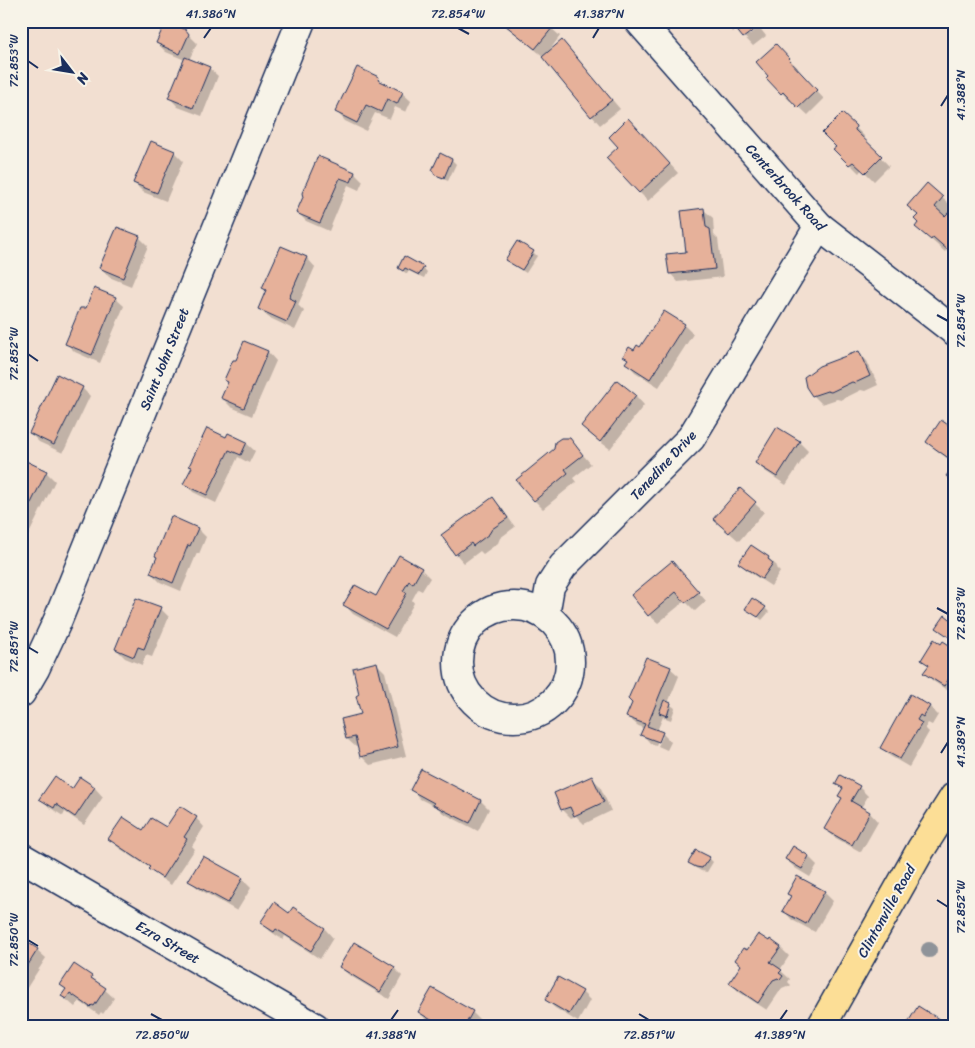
<svg xmlns="http://www.w3.org/2000/svg" width="975" height="1048" font-family="Sriracha,sans-serif">
  <style>
    .shadow { fill: #0003 }
    .building { fill: #e6b19a; stroke: #1b2f5e }
    .lines { fill: none; stroke-linecap: round; stroke-linejoin: round }
    .minor-casing { stroke: #1b2f5e; stroke-width: 31 }
    .major-casing { stroke: #1b2f5e; stroke-width: 31 }
    .minor { stroke: #f7f3e8; stroke-width: 28 }
    .major { stroke: #fcde96; stroke-width: 28 }
    .tree { fill: #8f9399 }
    .ticks { fill: none; stroke: #1b2f5e; stroke-width: 2 }
    .labels { text-anchor: middle; stroke-width: 4; stroke-linejoin: round; paint-order: stroke }
    .street-label { font-size: 14px; fill: #1b2f5e; stroke: #f7f3e8 }
    .neatline { fill: none; stroke: #1b2f5e; stroke-width: 2 }
    .ticks-label { font-size: 12px; text-anchor: middle; fill: #1b2f5e }
  </style>
  <rect width="100%" height="100%" fill="#f2dfd1"/>
  <filter id="ink" filterUnits="userSpaceOnUse"><feTurbulence type="fractalNoise" baseFrequency=".02" numOctaves="2"/><feDisplacementMap in="SourceGraphic" scale="10" xChannelSelector="R" yChannelSelector="G"/><feConvolveMatrix kernelMatrix="1 2 1 2 8 2 1 2 1" color-interpolation-filters="sRGB"/></filter>
  <g filter="url(#ink)">
    <!-- shadow -->
    <g class="shadow">
      <polygon points="214,21 223,21 221,25"/>
      <polygon points="225,21 238,21 235,26"/>
      <polygon points="500,21 543,21 560,36 549,51 550,52 562,41 570,50 620,109 600,125 592,116 544,57"/>
      <polygon points="723,21 755,21 758,25 748,33 748,35 749,35 759,27 766,36 753,46 737,29 733,32"/>
      <polygon points="185,31 197,43 189,60 209,68 218,76 202,116 178,107 170,98 185,60 166,52 157,43"/>
      <polygon points="784,54 798,68 796,69 824,99 808,115 792,100 790,101 768,78"/>
      <polygon points="378,78 384,84 402,93 411,101 406,112 395,107 390,119 375,113 366,131 345,121 337,112"/>
      <polygon points="842,114 864,136 863,139 889,166 874,181 862,169 859,173 835,149 838,147"/>
      <polygon points="637,128 678,173 648,201 639,192"/>
      <polygon points="174,152 183,161 166,201 143,192 134,183"/>
      <polygon points="440,155 452,160 456,164 448,181 441,178 436,174"/>
      <polygon points="319,157 355,173 363,181 359,190 348,185 329,231 306,221 298,213"/>
      <polygon points="927,185 954,208 954,255 947,249 945,252 917,227 920,223 919,216 909,206"/>
      <polygon points="704,210 713,218 714,235 718,239 723,277 678,282 670,273 687,253"/>
      <polygon points="139,237 148,246 131,286 109,277 101,268"/>
      <polygon points="281,247 307,258 315,267 298,305 304,311 295,330 268,317 259,309 267,292 263,288"/>
      <polygon points="533,252 537,256 526,273 510,263 507,259"/>
      <polygon points="404,258 423,268 427,272 424,278 409,271 407,274 399,268"/>
      <polygon points="115,298 124,306 100,363 75,352 67,344 86,309"/>
      <polygon points="684,325 693,334 659,387 635,372 627,363 629,360 624,356 641,349"/>
      <polygon points="245,342 268,352 276,361 252,416 231,407 222,398 229,383 225,380 237,361"/>
      <polygon points="858,352 867,361 878,385 865,391 861,390 841,400 837,399 822,404 813,395"/>
      <polygon points="617,382 636,396 644,405 610,449 591,435 582,426"/>
      <polygon points="82,388 90,396 63,453 39,442 30,433"/>
      <polygon points="954,431 954,463 936,450 927,442"/>
      <polygon points="227,438 246,443 255,451 249,463 238,457 216,503 193,492 185,483 193,467"/>
      <polygon points="569,439 591,464 573,478 576,482 543,509 534,500 555,450"/>
      <polygon points="799,442 808,451 786,485 765,471 756,463"/>
      <polygon points="21,463 46,472 55,481 28,536 21,533"/>
      <polygon points="740,490 764,512 739,541 723,527"/>
      <polygon points="493,499 501,507 515,527 500,538 498,543 483,554 480,551 464,563 456,554"/>
      <polygon points="172,518 198,529 206,537 199,554 197,553 181,591 160,582 151,573"/>
      <polygon points="768,558 777,566 776,568 780,572 771,586 749,572 740,563"/>
      <polygon points="672,562 706,601 695,611 685,601 658,623 649,615"/>
      <polygon points="421,569 430,578 422,591 418,589 412,600 414,603 395,637 353,614 345,605 376,598"/>
      <polygon points="160,608 169,617 152,657 146,655 142,665 125,658 116,649"/>
      <polygon points="747,608 765,608 769,612 762,620"/>
      <polygon points="942,645 954,650 954,692 953,694 933,681 925,673 929,666 922,659"/>
      <polygon points="377,664 385,672 406,756 370,765 361,756 359,746 356,747 347,739 362,715"/>
      <polygon points="670,668 679,676 668,703 675,708 671,720 663,717 657,731 662,733 671,742 667,750 658,746 663,736 660,736 656,745 650,743 642,734 644,729 637,725 628,717"/>
      <polygon points="911,696 930,707 938,715 932,725 928,723 925,728 929,732 909,767 890,756 881,747"/>
      <polygon points="591,777 600,786 611,811 584,824 576,816 571,818 563,810 555,794"/>
      <polygon points="81,778 95,788 103,797 84,825 65,812 63,816 49,807 41,798 73,790"/>
      <polygon points="837,784 859,787 868,796 861,808 870,813 878,822 861,852 834,837 826,829 843,799 843,790"/>
      <polygon points="412,790 481,801 489,809 478,831 443,813 438,808 420,799"/>
      <polygon points="196,818 204,827 192,846 195,849 171,885 159,877 150,868 119,848 110,839 143,832 166,829"/>
      <polygon points="793,848 809,857 817,865 810,877 795,868 786,859"/>
      <polygon points="697,852 709,858 713,862 707,872 701,871 694,867 690,863"/>
      <polygon points="798,878 824,892 833,901 815,932 792,920 784,911 792,897 789,894"/>
      <polygon points="242,879 251,888 237,911 199,889 190,881"/>
      <polygon points="293,909 325,929 333,938 320,959 285,936 283,940 270,931 262,923 290,914"/>
      <polygon points="21,939 37,950 46,958 21,997"/>
      <polygon points="780,947 789,956 780,970 790,979 788,982 791,985 789,987 787,986 782,988 767,1010 739,992 731,983 742,966 747,952"/>
      <polygon points="340,967 394,968 402,976 389,999 349,975"/>
      <polygon points="91,977 114,998 103,1014 101,1012 99,1015 79,1001 75,1007 62,996 67,990 62,985"/>
      <polygon points="582,992 590,1000 578,1022 555,1008 546,1000"/>
      <polygon points="918,1008 942,1022 946,1027 907,1027"/>
      <polygon points="419,1012 472,1012 481,1021 477,1027 439,1027 428,1021"/>
    </g>
    <!-- building -->
    <g class="building">
      <polygon points="166,21 168,21 186,30 189,34 180,54 156,43"/>
      <polygon points="500,21 545,21 553,27 535,49"/>
      <polygon points="737,21 754,21 758,27 743,38 735,28 740,25"/>
      <polygon points="562,40 612,100 591,117 542,57"/>
      <polygon points="776,44 790,59 789,60 817,90 798,108 783,92 781,94 766,78 768,76 756,62"/>
      <polygon points="185,57 210,67 193,108 168,98"/>
      <polygon points="357,67 379,77 378,80 403,92 397,104 387,99 381,112 366,105 357,123 335,112"/>
      <polygon points="842,113 856,126 855,130 882,156 865,173 853,162 849,165 833,149 836,147 822,133"/>
      <polygon points="628,118 670,164 639,193 606,158 618,147 609,137"/>
      <polygon points="151,141 175,151 157,193 133,183"/>
      <polygon points="440,153 452,159 444,178 435,175 432,170"/>
      <polygon points="318,156 355,172 351,182 340,178 320,223 296,213 303,197 302,193"/>
      <polygon points="927,183 943,197 935,207 945,216 954,207 954,247 950,252 933,237 931,240 915,227 918,223 914,219 918,215 907,206"/>
      <polygon points="704,208 706,227 710,229 715,269 669,274 666,254 686,252 681,211"/>
      <polygon points="117,227 140,236 123,278 99,268"/>
      <polygon points="517,241 534,251 522,270 505,260"/>
      <polygon points="281,246 307,257 289,298 296,301 287,322 258,309 266,290 262,288"/>
      <polygon points="404,256 424,267 419,275 405,268 403,271 398,268"/>
      <polygon points="94,288 116,297 92,355 65,344 80,308 86,308"/>
      <polygon points="664,311 685,324 650,379 625,363 628,359 623,356 629,347 634,350 637,345 640,347"/>
      <polygon points="244,341 268,351 244,408 221,398 228,382 224,380 233,360 236,360"/>
      <polygon points="859,351 870,376 855,383 852,382 831,392 827,391 812,396 806,387 804,377 819,366"/>
      <polygon points="57,374 83,387 54,445 29,433"/>
      <polygon points="617,380 636,395 600,442 581,426"/>
      <polygon points="941,420 954,429 954,462 926,442"/>
      <polygon points="777,427 800,441 777,477 755,463"/>
      <polygon points="207,428 226,437 228,433 247,442 241,455 229,450 207,495 183,484 192,467 189,466"/>
      <polygon points="561,438 570,438 583,455 565,469 568,473 534,501 516,480 554,449 555,442"/>
      <polygon points="22,459 47,471 21,523 21,461"/>
      <polygon points="954,465 954,482 946,476"/>
      <polygon points="740,488 756,502 729,533 713,519"/>
      <polygon points="493,497 508,518 492,529 489,534 473,546 471,543 455,555 441,535"/>
      <polygon points="171,516 198,528 190,546 188,545 173,583 150,573 157,557 155,556"/>
      <polygon points="751,545 769,557 768,559 773,563 762,579 738,563"/>
      <polygon points="399,555 422,568 413,584 409,581 403,591 407,593 386,629 343,605 355,585 376,596"/>
      <polygon points="672,561 699,592 685,603 676,592 648,616 631,595"/>
      <polygon points="136,598 161,607 144,649 138,647 134,657 115,649"/>
      <polygon points="752,598 766,607 758,617 745,609"/>
      <polygon points="945,615 954,622 954,636 952,639 936,628"/>
      <polygon points="934,639 941,644 943,641 954,648 954,671 944,686 923,673 929,665 921,660"/>
      <polygon points="646,657 671,667 647,726 663,732 659,742 640,735 645,724 626,717 632,703 628,699"/>
      <polygon points="377,662 398,747 360,757 355,737 346,739 341,719 361,714 356,696 359,694 353,668"/>
      <polygon points="910,694 930,706 923,717 920,715 917,720 922,723 900,759 880,748"/>
      <polygon points="664,700 671,703 667,716 659,713"/>
      <polygon points="421,769 481,800 470,823 433,805 434,803 410,790"/>
      <polygon points="840,775 860,786 851,801 870,812 852,845 824,829 842,798 838,796 843,788 835,784"/>
      <polygon points="55,776 72,789 80,777 95,787 75,817 56,804 54,808 39,799"/>
      <polygon points="592,776 604,802 574,816 570,807 561,810 554,793"/>
      <polygon points="180,806 197,817 184,837 187,839 162,878 148,869 150,867 108,839 123,817 143,830 151,818 166,827"/>
      <polygon points="793,846 809,856 802,869 785,859"/>
      <polygon points="696,850 710,857 702,868 696,867 688,863"/>
      <polygon points="203,856 243,878 228,903 188,881"/>
      <polygon points="797,876 825,891 806,924 782,911 791,896 787,894"/>
      <polygon points="274,902 289,913 293,907 325,928 311,951 276,929 274,932 260,923"/>
      <polygon points="758,934 769,941 770,939 781,947 770,962 782,970 779,973 783,976 780,980 778,978 773,980 758,1003 729,983 741,965 735,960 743,948 747,950"/>
      <polygon points="21,938 38,949 21,976"/>
      <polygon points="354,942 395,967 380,992 339,967"/>
      <polygon points="74,964 92,976 91,978 106,988 94,1006 92,1005 90,1007 70,993 66,999 61,996 66,989 60,985"/>
      <polygon points="558,977 583,991 569,1014 545,1000"/>
      <polygon points="432,988 473,1011 464,1027 443,1027 418,1012"/>
      <polygon points="918,1006 942,1021 939,1027 905,1027"/>
      <polygon points="152,1019 163,1027 147,1027"/>
    </g>
    <g class="lines">
      <defs>
        <g id="minor">
          <polyline points="639,21 819,226 954,331"/>
          <circle cx="514" cy="662" r="56"/>
          <polyline points="545,615 550,586 563,566 691,438 819,226"/>
          <polyline points="21,693 35,669 57,622 301,21"/>
          <polyline points="21,857 315,1027"/>
        </g>
        <polyline id="major" points="821,1027 921,849 954,797"/>
      </defs>
      <!-- minor casing -->
      <use href="#minor" class="minor-casing"/>
      <!-- major casing -->
      <use href="#major" class="major-casing"/>
      <!-- minor -->
      <use href="#minor" class="minor"/>
      <!-- major -->
      <use href="#major" class="major"/>
    </g>
    <!-- trees -->
    <circle class="tree" cx="929" cy="950" r="8"/>
  </g>
  <!-- ticks -->
  <path class="ticks" d="M458,28L469,34M204,38L211,28M593,38L599,28M28,61L38,68M941,106L948,95M937,315L948,321M28,354L38,361M937,608L948,614M28,647L38,653M941,753L948,742M937,900L948,907M28,940L38,946M151,1014L162,1020M639,1014L649,1020M391,1020L398,1010M780,1020L787,1010"/>
  <g class="labels">
    <!-- street labels -->
    <g class="street-label">
      <text transform="translate(786 187) rotate(48)" y="5">Centerbrook Road</text>
      <text transform="translate(164 359) rotate(-68)" y="5">Saint John Street</text>
      <text transform="translate(663 465) rotate(-47)" y="5">Tenedine Drive</text>
      <text transform="translate(886 911) rotate(-61)" y="5">Clintonville Road</text>
      <text transform="translate(168 942) rotate(30)" y="5">Ezra Street</text>
    </g>
  </g>
  <!-- margin -->
  <rect width="975" height="1048" fill="none" stroke="#f7f3e8" stroke-width="55"/>
  <!-- north arrow -->
  <g transform="translate(72 72) rotate(121)" stroke="#f7f3e8" stroke-width="4" paint-order="stroke">
  <path d="M0-4L9 19L0 12L-9 19Z" fill="#1b2f5e"/>
  <text y="-8" font-size="14" font-weight="bold" text-anchor="middle" fill="#1b2f5e">N</text>
  </g>
  <rect x="28" y="28" width="920" height="992" class="neatline"/>
  <g class="ticks-label">
    <text x="211" y="18">41.386°N</text>
    <text x="458" y="18">72.854°W</text>
    <text x="599" y="18">41.387°N</text>
    <text transform="translate(14 61) rotate(-90)" y="4">72.853°W</text>
    <text transform="translate(961 95) rotate(-90)" y="4">41.388°N</text>
    <text transform="translate(961 321) rotate(-90)" y="4">72.854°W</text>
    <text transform="translate(14 354) rotate(-90)" y="4">72.852°W</text>
    <text transform="translate(961 614) rotate(-90)" y="4">72.853°W</text>
    <text transform="translate(14 647) rotate(-90)" y="4">72.851°W</text>
    <text transform="translate(961 742) rotate(-90)" y="4">41.389°N</text>
    <text transform="translate(961 907) rotate(-90)" y="4">72.852°W</text>
    <text transform="translate(14 940) rotate(-90)" y="4">72.850°W</text>
    <text x="162" y="1039">72.850°W</text>
    <text x="391" y="1039">41.388°N</text>
    <text x="649" y="1039">72.851°W</text>
    <text x="780" y="1039">41.389°N</text>
  </g>
</svg>
